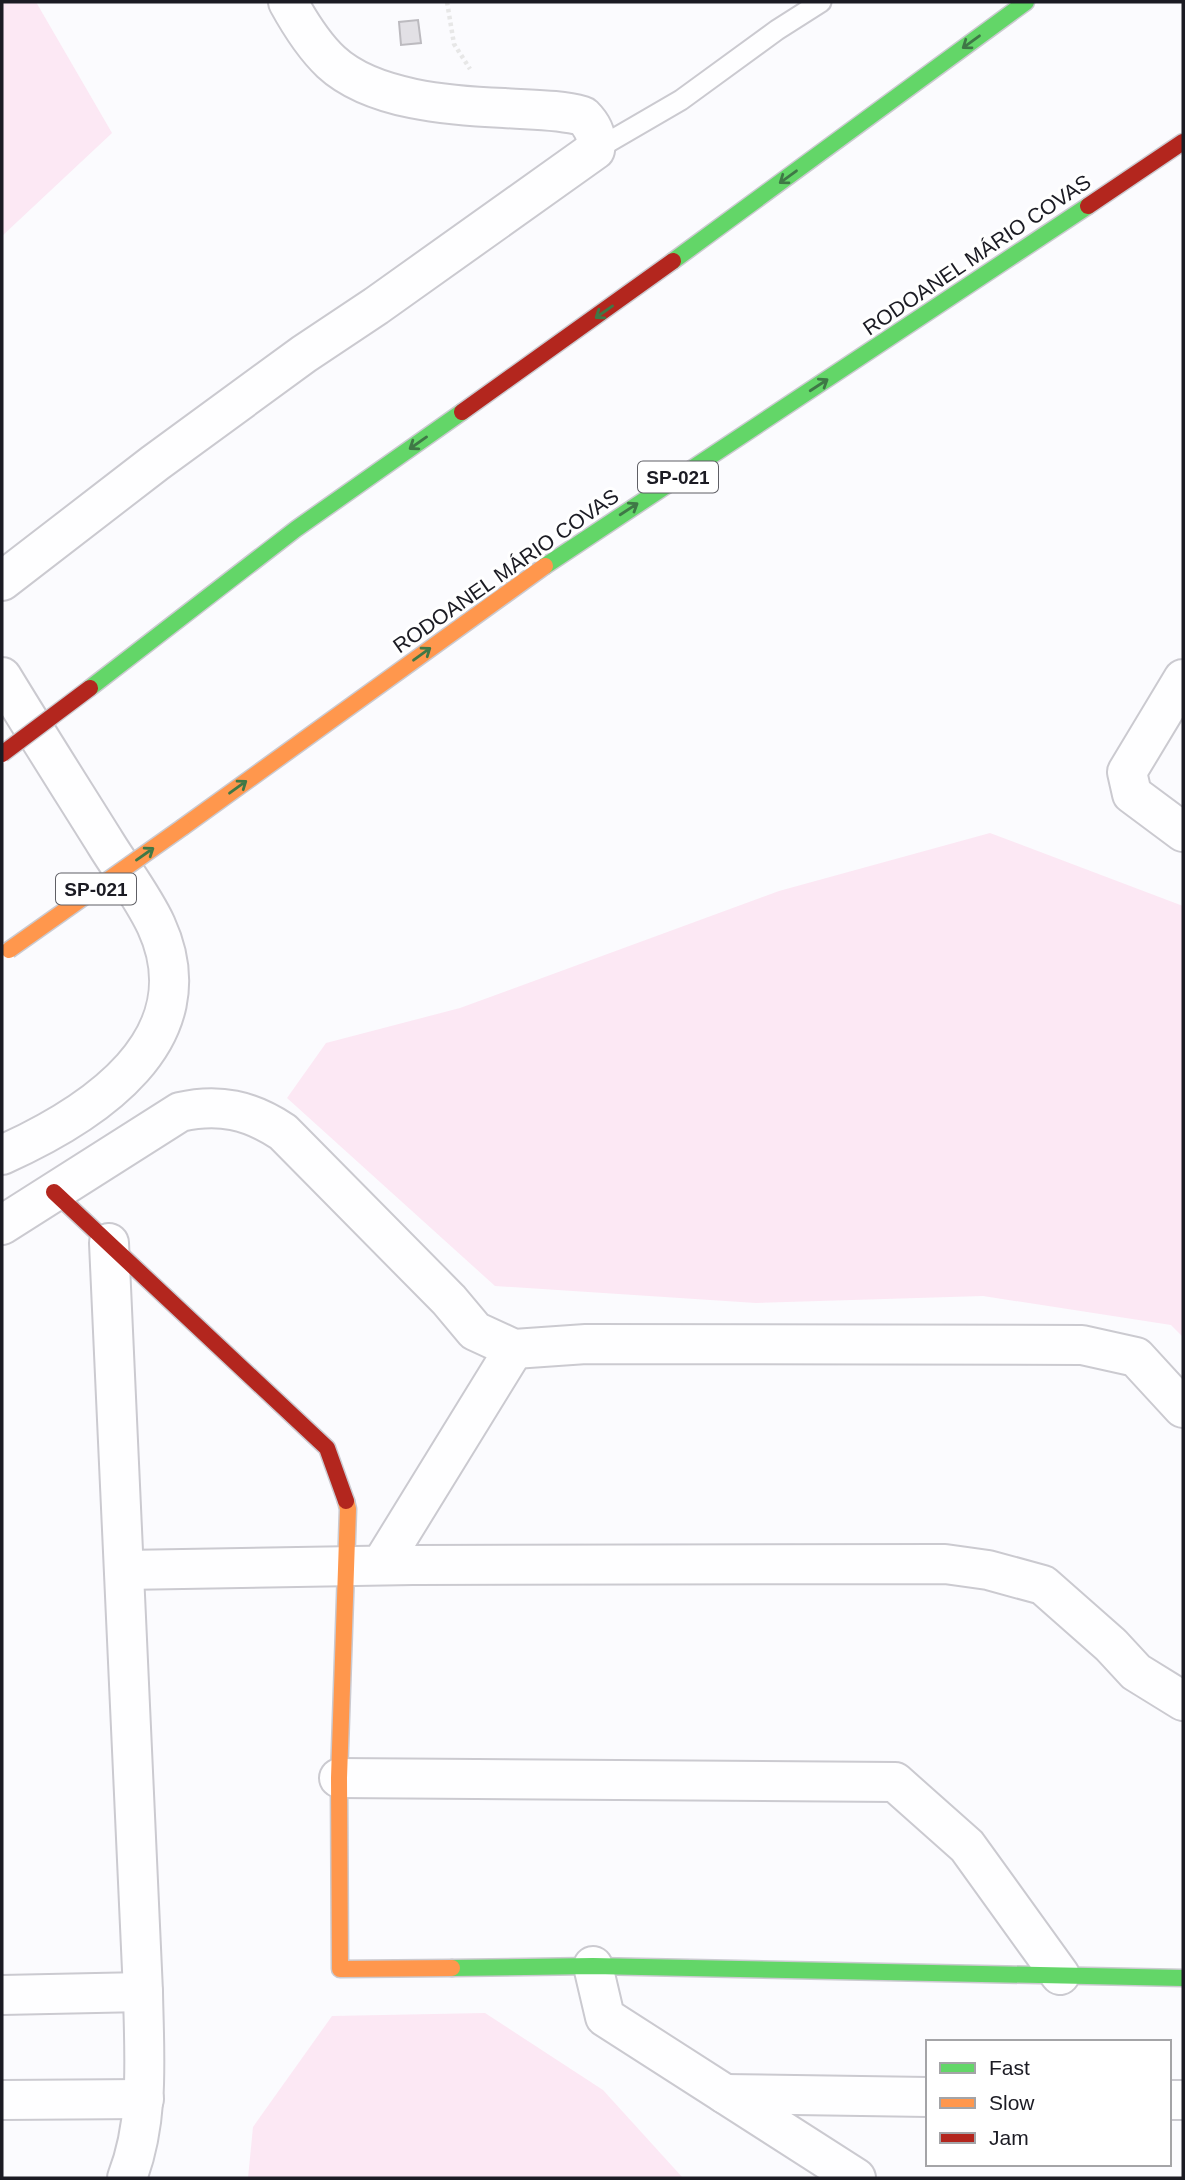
<svg xmlns="http://www.w3.org/2000/svg" width="1185" height="2180" font-family="Helvetica,sans-serif">
  <style>
    .green { fill: #fce8f4 }
    .building { fill: #e2e0e5; stroke: #bcbabf; stroke-width: 2 }
    .lines { fill: none; stroke-linecap: round; stroke-linejoin: round }
    .lane-casing { stroke: #cbcad0; stroke-width: 23 }
    .street-casing { stroke: #cbcad0; stroke-width: 42 }
    .fast-casing { stroke: #cbcad0; stroke-width: 19 }
    .slow-casing { stroke: #cbcad0; stroke-width: 19 }
    .jam-casing { stroke: #cbcad0; stroke-width: 19 }
    .path { stroke: #e7e7e7; stroke-width: 4.5; stroke-dasharray: 3.5 3.5; stroke-linecap: butt }
    .lane { stroke: #fefeff; stroke-width: 19 }
    .street { stroke: #fefeff; stroke-width: 38 }
    .fast { stroke: #63d668; stroke-width: 16 }
    .slow { stroke: #ff974d; stroke-width: 16 }
    .jam { stroke: #b3261e; stroke-width: 16 }
    .slow-bridge-casing { stroke: #cbcad0; stroke-width: 19; stroke-linecap: butt }
    .jam-bridge-casing { stroke: #cbcad0; stroke-width: 19; stroke-linecap: butt }
    .slow-bridge { stroke: #ff974d; stroke-width: 16 }
    .jam-bridge { stroke: #b3261e; stroke-width: 16 }
    .oneway { stroke: #3f7846 }
    .labels { text-anchor: middle; stroke-width: 6; stroke-linejoin: round; paint-order: stroke }
    .shield { fill: #fff; stroke: #5f5f65; stroke-width: 2 }
    .shield-label { font-size: 19px; font-weight: bold; fill: #1b1b23 }
    .street-label { font-size: 21px; fill: #1b1b23; stroke: #fff }
  </style>
  <rect width="100%" height="100%" fill="#fbfbfe"/>
  <!-- green -->
  <g class="green">
    <polygon points="2,2 36,2 112,133 2,236"/>
    <polygon points="990,833 1183,906 1183,1337 1171,1325 983,1296 756,1303 495,1286 287,1098 326,1043 460,1008 779,891"/>
    <polygon points="485,2013 603,2090 683,2178 248,2178 253,2127 332,2016"/>
  </g>
  <!-- building -->
  <polygon class="building" points="418,20 421,43 401,45 399,22"/>
  <g class="lines">
    <defs>
      <polyline id="lane" points="595,150 681,100 777,30 821,2"/>
      <g id="street">
        <path d="M2,581L155,463L304,354L376,306L595,150C598,136 593,126 583,116C557,109 530,110 504,108C451,106 372,100 331,62C314,46 299,22 288,2"/>
        <path d="M2,677C36,733 71,788 106,844C122,870 143,897 156,925C209,1040 91,1115 2,1155"/>
        <polyline points="1183,679 1127,772 1132,794 1183,832"/>
        <path d="M2,1225L180,1112C219,1103 250,1110 283,1132L449,1300L475,1331L514,1349L586,1344L1082,1345L1136,1357L1183,1408"/>
        <path d="M109,1243L143,1992C144,2054 150,2119 127,2178"/>
        <polyline points="381,1565 514,1349"/>
        <polyline points="124,1570 413,1565 945,1564 988,1570 1043,1585 1111,1645 1136,1672 1183,1701"/>
        <polyline points="339,1778 895,1782 967,1846 1060,1975"/>
        <polyline points="593,1966 605,2017 856,2178"/>
        <polyline points="2,1995 143,1992"/>
        <polyline points="725,2094 928,2097"/>
        <polyline points="2,2100 144,2099"/>
        <polyline points="1169,2100 1183,2100"/>
      </g>
      <g id="fast">
        <polyline points="673,261 1026,2"/>
        <polyline points="545,566 1088,206"/>
        <polyline points="90,688 296,529 462,412"/>
        <polyline points="452,1968 593,1966 1183,1978"/>
      </g>
      <g id="slow">
        <polyline points="183,827 545,566"/>
        <polyline points="346,1501 348,1509 339,1778 340,1969 452,1968"/>
      </g>
      <g id="jam">
        <polyline points="1088,206 1183,142"/>
        <polyline points="462,412 673,261"/>
        <polyline points="54,1192 327,1448 346,1501"/>
      </g>
    </defs>
    <!-- lane casing -->
    <use href="#lane" class="lane-casing"/>
    <!-- street casing -->
    <use href="#street" class="street-casing"/>
    <!-- fast casing -->
    <use href="#fast" class="fast-casing"/>
    <!-- slow casing -->
    <use href="#slow" class="slow-casing"/>
    <!-- jam casing -->
    <use href="#jam" class="jam-casing"/>
    <!-- path -->
    <polyline class="path" points="447,2 454,44 470,69"/>
    <!-- lane -->
    <use href="#lane" class="lane"/>
    <!-- street -->
    <use href="#street" class="street"/>
    <!-- fast -->
    <use href="#fast" class="fast"/>
    <!-- slow -->
    <use href="#slow" class="slow"/>
    <!-- jam -->
    <use href="#jam" class="jam"/>
    <defs>
      <polyline id="slow-bridge" points="9,950 183,827"/>
      <polyline id="jam-bridge" points="2,754 90,688"/>
    </defs>
    <!-- slow-bridge casing -->
    <use href="#slow-bridge" class="slow-bridge-casing"/>
    <!-- jam-bridge casing -->
    <use href="#jam-bridge" class="jam-bridge-casing"/>
    <!-- slow-bridge -->
    <use href="#slow-bridge" class="slow-bridge"/>
    <!-- jam-bridge -->
    <use href="#jam-bridge" class="jam-bridge"/>
  </g>
  <!-- one-way arrows -->
  <defs><path id="oneway-shaft" d="M-6 0H5M1.5-3L5.5 0L1.5 3" fill="none" stroke-width="1.6" stroke-linecap="round" stroke-linejoin="round" transform="scale(1.75)"/></defs>
  <g class="oneway">
    <use href="#oneway-shaft" transform="translate(971 42) rotate(144)"/>
    <use href="#oneway-shaft" transform="translate(788 177) rotate(144)"/>
    <use href="#oneway-shaft" transform="translate(604 312) rotate(145)"/>
    <use href="#oneway-shaft" transform="translate(819 385) rotate(-33)"/>
    <use href="#oneway-shaft" transform="translate(418 443) rotate(145)"/>
    <use href="#oneway-shaft" transform="translate(629 509) rotate(-33)"/>
    <use href="#oneway-shaft" transform="translate(422 654) rotate(-36)"/>
    <use href="#oneway-shaft" transform="translate(238 787) rotate(-36)"/>
    <use href="#oneway-shaft" transform="translate(145 854) rotate(-35)"/>
  </g>
  <g class="labels">
    <!-- shield labels -->
    <g class="shield">
      <rect x="638" y="461.5" width="80" height="31" rx="5"/>
      <rect x="56" y="873.5" width="80" height="31" rx="5"/>
    </g>
    <g class="shield-label">
      <text x="678" y="484">SP-021</text>
      <text x="96" y="896">SP-021</text>
    </g>
    <!-- street labels -->
    <g class="street-label">
      <text transform="translate(977 255) rotate(-34)" y="7">RODOANEL MÁRIO COVAS</text>
      <text transform="translate(506 571) rotate(-35)" y="7">RODOANEL MÁRIO COVAS</text>
    </g>
  </g>
  <!-- border -->
  <rect width="1185" height="2180" fill="none" stroke="#1b1b23" stroke-width="7"/>
  <!-- legend -->
  <rect x="926" y="2040" width="245" height="126" fill="#ffffff" stroke="#a4a4a7" stroke-width="2"/>
  <rect x="940" y="2063" width="35" height="10" fill="#63d668" stroke="#a4a4a7" stroke-width="2"/>
  <text x="989" y="2075" font-size="21" fill="#1b1b23">Fast</text>
  <rect x="940" y="2098" width="35" height="10" fill="#ff974d" stroke="#a4a4a7" stroke-width="2"/>
  <text x="989" y="2110" font-size="21" fill="#1b1b23">Slow</text>
  <rect x="940" y="2133" width="35" height="10" fill="#b3261e" stroke="#a4a4a7" stroke-width="2"/>
  <text x="989" y="2145" font-size="21" fill="#1b1b23">Jam</text>
</svg>
